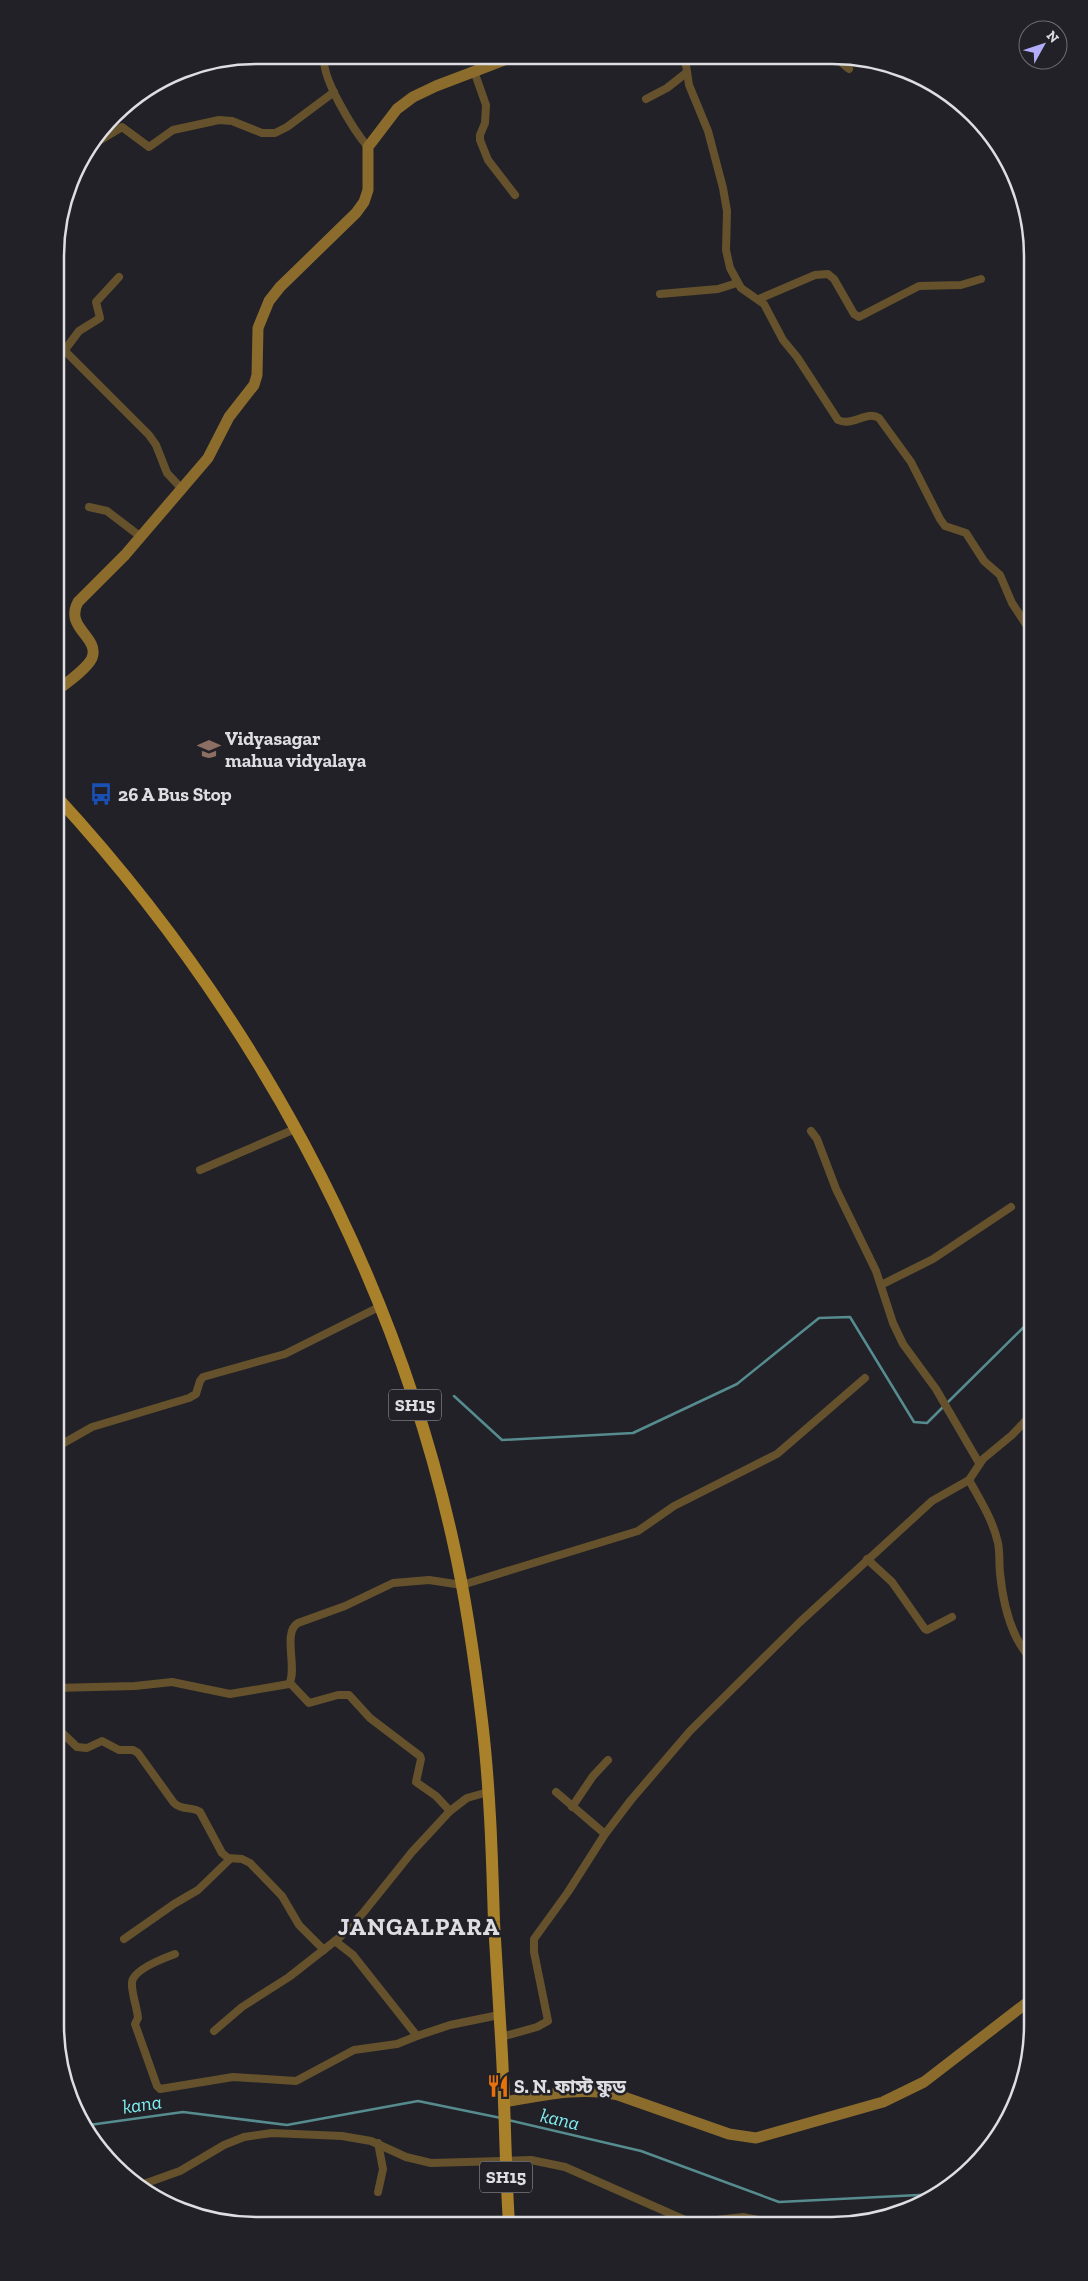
<svg xmlns="http://www.w3.org/2000/svg" width="1088" height="2281" font-family="'Zilla Slab','Noto Sans Bengali',serif">
  <style>
    .lines { fill: none; stroke-linecap: round; stroke-linejoin: round }
    .stream { stroke: #568c8f; stroke-width: 2.5 }
    .street { stroke: #65522c; stroke-width: 8 }
    .secondary { stroke: #8b6c2d; stroke-width: 11 }
    .primary { stroke: #a9812a; stroke-width: 12 }
    .labels { text-anchor: middle; stroke-width: 5; stroke-linejoin: round; paint-order: stroke }
    .shield { fill: #212127; stroke: #a5a5aa; stroke-width: 1 }
    .shield-label { font-size: 18px; font-weight: bold; fill: #dddde2 }
    .poi-label { font-size: 19px; font-weight: bold; fill: #dddde2; stroke: #212127; text-anchor: start }
    .water-label { font-size: 20px; font-style: italic; fill: #7eedf1; stroke: #212127 }
    .district-label { font-size: 24px; font-weight: bold; letter-spacing: 1px; fill: #dddde2; stroke: #212127 }
    .rim { fill: none; stroke: #dddde2; stroke-width: 2.5 }
  </style>
  <rect width="100%" height="100%" fill="#212127"/>
  <g class="lines">
    <!-- stream -->
    <g class="stream">
      <polyline points="454,1396 502,1440 633,1433 737,1384 819,1318 850,1317 914,1422 927,1423 943,1407"/>
      <polyline points="947,1403 1033,1318"/>
      <polyline points="508,2120 641,2151 779,2202 939,2194"/>
      <polyline points="82,2126 183,2112 287,2125 418,2101 501,2118"/>
    </g>
    <!-- street -->
    <g class="street">
      <path d="M325,55C318,74 355,132 368,147"/>
      <path d="M685,58L689,85L708,131L723,188L727,211L726,250L730,268L741,288L764,304L783,340L797,357L838,420C852,427 867,410 879,418L911,462L940,519L945,526L966,533L984,561L1000,575L1012,603L1033,635"/>
      <polyline points="837,59 849,69"/>
      <polyline points="474,71 486,105 485,123 480,135 480,140 488,160 515,195"/>
      <polyline points="646,99 667,88 686,73"/>
      <polyline points="92,145 122,127 149,147 173,130 219,120 232,121 262,133 275,133 287,127 334,92"/>
      <polyline points="660,294 718,289 737,283"/>
      <polyline points="759,299 815,275 828,274 834,279 854,314 859,317 919,286 961,285 981,279"/>
      <polyline points="55,316 57,236"/>
      <polyline points="55,329 58,342 61,347 149,435 156,445 167,473 182,489"/>
      <polyline points="55,363 79,331 100,318 96,302 119,277"/>
      <polyline points="89,507 107,511 141,537"/>
      <polyline points="811,1131 817,1139 836,1189 876,1271 893,1323 903,1344 936,1389 979,1463"/>
      <polyline points="200,1170 295,1129"/>
      <polyline points="881,1285 933,1259 1011,1207"/>
      <polyline points="55,1448 92,1427 189,1398 196,1394 200,1381 203,1377 285,1354 379,1307"/>
      <path d="M969,1480C980,1500 993,1520 998,1543C1000,1553 999,1563 1000,1573C1003,1604 1011,1639 1033,1661"/>
      <polyline points="867,1559 892,1582 925,1629 927,1630 952,1617"/>
      <polyline points="290,1683 309,1703 338,1695 349,1695 370,1718 420,1756 421,1759 416,1782 436,1796 450,1811"/>
      <path d="M55,1688L135,1686L172,1682L230,1694L289,1684C298,1669 282,1632 298,1623L345,1606L393,1583L429,1580L462,1585L638,1531L674,1506L777,1454L865,1378"/>
      <path d="M55,1726L77,1747L87,1748L102,1741L119,1750H133L138,1753L174,1803C182,1811 192,1806 200,1812L222,1853L228,1858L242,1859L250,1863L282,1896L299,1925L324,1950"/>
      <polyline points="556,1792 605,1834"/>
      <polyline points="572,1807 593,1776 608,1760"/>
      <polyline points="124,1939 174,1904 198,1890 230,1859"/>
      <polyline points="335,1941 353,1955 417,2036 450,2025 499,2015"/>
      <path d="M175,1954C164,1958 134,1969 132,1982C131,1992 137,2007 138,2018L135,2024L157,2086L160,2089L233,2077L296,2081L354,2050L397,2044L417,2036"/>
      <polyline points="214,2031 242,2007 289,1977 340,1937 363,1913 412,1852 450,1811 467,1798 488,1792"/>
      <polyline points="501,2037 537,2027 548,2021 534,1952 534,1939 568,1892 605,1834 631,1800 690,1731 800,1622 932,1501 969,1480 983,1459 1012,1435 1033,1413"/>
      <polyline points="378,2143 383,2169 378,2192"/>
      <polyline points="138,2186 180,2171 224,2145 244,2137 272,2133 342,2136 371,2141 406,2157 431,2163 531,2160 565,2167 685,2220 698,2222 743,2217 788,2226"/>
    </g>
    <!-- secondary -->
    <g class="secondary">
      <path d="M55,692C65,684 87,669 92,658C100,637 64,628 78,602L125,555L208,458L229,417L254,385L257,375L258,328L269,301L280,287L356,213L364,202L368,190V147L397,109L413,97L436,86L512,57"/>
      <path d="M504,2102C541,2096 580,2086 618,2095L729,2134L756,2138L883,2102L924,2082L1033,1998"/>
    </g>
    <!-- primary -->
    <path class="primary" d="M55,795C248,1004 393,1266 454,1546C467,1604 475,1663 482,1721C490,1788 492,1855 494,1922C496,1961 499,2000 501,2038C505,2100 505,2162 509,2224"/>
  </g>
  <!-- icons -->
  <defs>
    <symbol id="university-bare" viewBox="-9 -9 18 18"><path d="M0-5L7-2L0 1L-7-2ZM-4 1L0 2.5L4 1V4Q0 6-4 4Z" fill="#8d6e63" stroke="#212127" stroke-width="2.5" paint-order="stroke"/></symbol>
    <symbol id="bus-bare" viewBox="-9 -9 18 18"><path d="M-5-6H5V4H4V6H2V4H-2V6H-4V4H-5ZM-3.5-4V0h7V-4ZM-3.5 1.2v1.5H-2V1.2ZM2 1.2v1.5H3.5V1.2Z" fill="#1a4fb4" stroke="#212127" stroke-width="2.5" paint-order="stroke"/></symbol>
    <symbol id="restaurant-bare" viewBox="-9 -9 18 18"><path d="M-5-6h1v4h1v-4h1v4h1v-4h1v5L-1.5 .5V6h-2V.5L-5-1ZM5-6V6H3V1.5H1.5Q1.5-4 5-6Z" fill="#e8710a" stroke="#212127" stroke-width="2.5" paint-order="stroke"/></symbol>
  </defs>
  <g fill-rule="evenodd">
    <use href="#university-bare" x="193" y="733" width="32" height="32"/>
    <use href="#bus-bare" x="85" y="778" width="32" height="32"/>
    <use href="#restaurant-bare" x="482" y="2070" width="32" height="32"/>
  </g>
  <g class="labels">
    <!-- shield labels -->
    <g class="shield">
      <rect x="389" y="1389.5" width="52" height="31" rx="4"/>
      <rect x="480" y="2161.5" width="52" height="31" rx="4"/>
    </g>
    <g class="shield-label">
      <text x="415" y="1411">SH15</text>
      <text x="506" y="2183">SH15</text>
    </g>
    <!-- poi labels -->
    <g class="poi-label">
      <text x="225" y="745">Vidyasagar<tspan x="225" dy="22">mahua vidyalaya</tspan></text>
      <text x="118" y="801">26 A Bus Stop</text>
      <text x="514" y="2093">S. N. ফাস্ট ফুড</text>
    </g>
    <!-- water labels -->
    <g class="water-label">
      <text transform="translate(142 2104) rotate(-8)" y="7">kana</text>
      <text transform="translate(560 2119) rotate(13)" y="7">kana</text>
    </g>
    <!-- district labels -->
    <g class="district-label">
      <text x="419" y="1935">JANGALPARA</text>
    </g>
  </g>
  <!-- crop -->
  <path d="M0 0H1088V2281H0ZM256 64H832A192 192 0 0 1 1024 256V2025A192 192 0 0 1 832 2217H256A192 192 0 0 1 64 2025V256A192 192 0 0 1 256 64Z" fill="#212127" fill-rule="evenodd"/>
  <path class="rim" d="M256 64H832A192 192 0 0 1 1024 256V2025A192 192 0 0 1 832 2217H256A192 192 0 0 1 64 2025V256A192 192 0 0 1 256 64Z"/>
  <!-- north arrow -->
  <g transform="translate(1043 45) rotate(50)"><circle r="24" fill="#212127" stroke="#6c6c72"/>
  <path d="M0-4L9 19L0 12L-9 19Z" fill="#b1adfa"/>
  <text y="-8" font-size="14" font-weight="bold" text-anchor="middle" fill="#dddde2">N</text>
  </g>
</svg>
